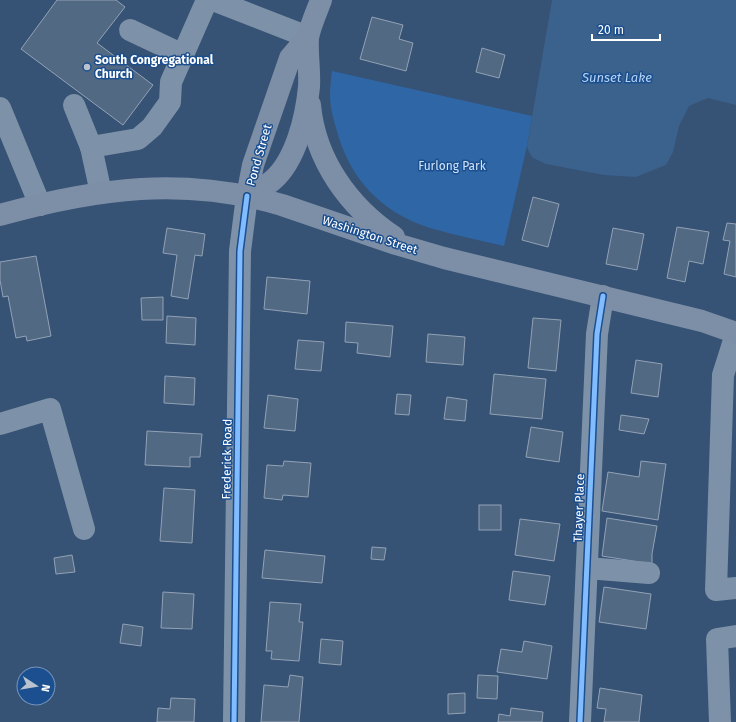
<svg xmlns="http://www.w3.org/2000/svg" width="736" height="722" font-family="'Fira Sans',sans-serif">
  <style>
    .green { fill: #2f66a5 }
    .water { fill: #3b618d }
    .building { fill: #526984; stroke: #92a2b6 }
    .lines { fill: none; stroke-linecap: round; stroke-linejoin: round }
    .minor { stroke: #7d92a8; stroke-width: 22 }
    .major { stroke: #7d8ea7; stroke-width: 22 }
    .cycleway-casing { stroke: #1b4f8f; stroke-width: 8 }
    .cycleway { stroke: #80bcff; stroke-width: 5 }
    .poi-dot { fill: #b9c2ce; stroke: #1b4f8f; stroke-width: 1.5 }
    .labels { text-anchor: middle; stroke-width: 3; stroke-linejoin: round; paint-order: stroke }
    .poi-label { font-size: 12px; font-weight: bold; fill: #fff; stroke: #1b4f8f; text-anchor: start }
    .street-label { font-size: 12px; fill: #fff; stroke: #1b4f8f }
    .park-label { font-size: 12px; fill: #cfe3fa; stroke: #1b4f8f }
    .water-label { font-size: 13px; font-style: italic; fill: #b5d3f5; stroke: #1b4f8f }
  </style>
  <rect width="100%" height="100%" fill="#365274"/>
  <!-- green -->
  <path class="green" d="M332,71L532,116L527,146L504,246C479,240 454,235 430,228C380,212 349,178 336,128C333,118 330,106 330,96C330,87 331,79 332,71Z"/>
  <!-- water -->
  <polygon class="water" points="552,0 736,0 736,105 708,98 689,106 679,126 673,152 666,165 636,177 604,175 546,164 533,158 529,152 527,146"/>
  <!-- building -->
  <g class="building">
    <polygon points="57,0 116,0 125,7 97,43 153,85 123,125 21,49"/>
    <polygon points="372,17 403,25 399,39 413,43 406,71 360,59"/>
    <polygon points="482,48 505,55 499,78 476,72"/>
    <polygon points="533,197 559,204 548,247 522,240"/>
    <polygon points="727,223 736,224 736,277 724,274 730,241 723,240"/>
    <polygon points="677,227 709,232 703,264 689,261 685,282 667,278"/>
    <polygon points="167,228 205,234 202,256 195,255 188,299 171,296 177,255 163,253"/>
    <polygon points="613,228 644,234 637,270 606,264"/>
    <polygon points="36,256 51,336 27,341 26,336 16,338 8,296 3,297 0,280 0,262"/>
    <polygon points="267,277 310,281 307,314 264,309"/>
    <polygon points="163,297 163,320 142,320 141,298"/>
    <polygon points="167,316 196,318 195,345 166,343"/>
    <polygon points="533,318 561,320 556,371 528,368"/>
    <polygon points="346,322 393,326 390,357 357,353 358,343 345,342"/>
    <polygon points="428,334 465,337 463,365 426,362"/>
    <polygon points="298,340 324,342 321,371 295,369"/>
    <polygon points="636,360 662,364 658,397 631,393"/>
    <polygon points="494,374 546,379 542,419 490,414"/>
    <polygon points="165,376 195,378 194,405 164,403"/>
    <polygon points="397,394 411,395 409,415 395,414"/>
    <polygon points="268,395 298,399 295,431 264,428"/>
    <polygon points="447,397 467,400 465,421 444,419"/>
    <polygon points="621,415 649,419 644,434 619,430"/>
    <polygon points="531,427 563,432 559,462 526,457"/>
    <polygon points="147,431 202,434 200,457 190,457 190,467 145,465"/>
    <polygon points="284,461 311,463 308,497 283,495 282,500 264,498 267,465 283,466"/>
    <polygon points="641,461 666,464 658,520 602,511 608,472 639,477"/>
    <polygon points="164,488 195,490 192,543 160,541"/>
    <rect x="479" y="505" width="22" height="25"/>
    <polygon points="607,518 657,526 652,554 652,564 602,556"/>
    <polygon points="520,519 560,524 554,561 515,555"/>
    <polygon points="372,547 386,548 384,560 371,559"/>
    <polygon points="265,550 325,556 322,583 262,578"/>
    <polygon points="72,555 75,572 56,574 54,558"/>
    <polygon points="513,571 550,576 545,605 509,600"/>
    <polygon points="604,587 651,594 646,629 599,622"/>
    <polygon points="163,592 194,594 192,629 161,628"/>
    <polygon points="270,602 301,604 299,622 303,622 299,661 271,659 272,651 266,651"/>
    <polygon points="123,624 143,627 141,646 120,643"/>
    <polygon points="321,639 343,641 341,665 319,663"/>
    <polygon points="524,641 552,646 547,679 497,672 501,649 522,652"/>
    <polygon points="290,675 303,677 299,722 261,722 264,685 288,687"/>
    <polygon points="478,675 498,676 497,699 477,698"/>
    <polygon points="600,688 642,695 639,722 604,722 606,709 597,708"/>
    <polygon points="465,693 465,713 448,714 448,694"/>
    <polygon points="171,698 195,699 194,722 157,722 158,708 170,709"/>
    <polygon points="511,708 543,712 542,722 498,722 499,714 510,716"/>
  </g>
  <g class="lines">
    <!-- minor -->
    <g class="minor">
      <polyline points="213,0 308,37"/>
      <polyline points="130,30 183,55"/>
      <polyline points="74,105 91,147"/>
      <polyline points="0,108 40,205"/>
      <polyline points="101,193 91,147 138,139 152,127 170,102 171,82 207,0"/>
      <polyline points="736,334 723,375 716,590 736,588"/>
      <polyline points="0,424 50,409 84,529"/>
      <polyline points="587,568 649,573"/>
      <polyline points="234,722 240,251 247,196"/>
      <polyline points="580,722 597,334 603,296"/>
      <polyline points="720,722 717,639 736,636"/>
    </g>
    <!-- major -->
    <g class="major">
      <path d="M310,105C315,160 349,207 394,237"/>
      <path d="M247,196C256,192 265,187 273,180C296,160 306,117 309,87C310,71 307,54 308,38C310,26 317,11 321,0"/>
      <polyline points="247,196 253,165 290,58 308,37"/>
      <path d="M0,215C97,188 184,176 282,205L396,244L444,258L702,321L736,333"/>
    </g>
    <defs>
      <g id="cycleway">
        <polyline points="234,722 240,251 247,196"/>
        <polyline points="580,722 597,334 603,296"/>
      </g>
    </defs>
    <!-- cycleway casing -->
    <use href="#cycleway" class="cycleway-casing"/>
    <!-- cycleway -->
    <use href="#cycleway" class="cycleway"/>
  </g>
  <!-- markers -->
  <circle class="poi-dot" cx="87" cy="67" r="4"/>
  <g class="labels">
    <!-- poi labels -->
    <g class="poi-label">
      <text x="95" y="64">South Congregational<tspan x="95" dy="14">Church</tspan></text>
    </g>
    <!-- street labels -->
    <g class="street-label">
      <text transform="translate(259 155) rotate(-74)" y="4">Pond Street</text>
      <text transform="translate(370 235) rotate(18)" y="4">Washington Street</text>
      <text transform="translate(227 459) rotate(-89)" y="4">Frederick Road</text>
      <text transform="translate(579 508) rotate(-88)" y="4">Thayer Place</text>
    </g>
    <!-- park labels -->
    <g class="park-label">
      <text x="452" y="170">Furlong Park</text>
    </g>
    <!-- water labels -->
    <g class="water-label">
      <text x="617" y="82">Sunset Lake</text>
    </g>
  </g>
  <!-- north arrow -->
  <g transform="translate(36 686) rotate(102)"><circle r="19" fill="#1b4f8f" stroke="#7695bc"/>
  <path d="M0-3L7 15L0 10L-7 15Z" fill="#b9c2ce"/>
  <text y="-6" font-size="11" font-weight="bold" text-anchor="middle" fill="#ffffff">N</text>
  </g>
  <!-- scale -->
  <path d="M592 34v6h68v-6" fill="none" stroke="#ffffff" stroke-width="2"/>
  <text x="598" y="34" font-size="12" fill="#ffffff" stroke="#1b4f8f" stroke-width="3" paint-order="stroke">20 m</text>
</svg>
